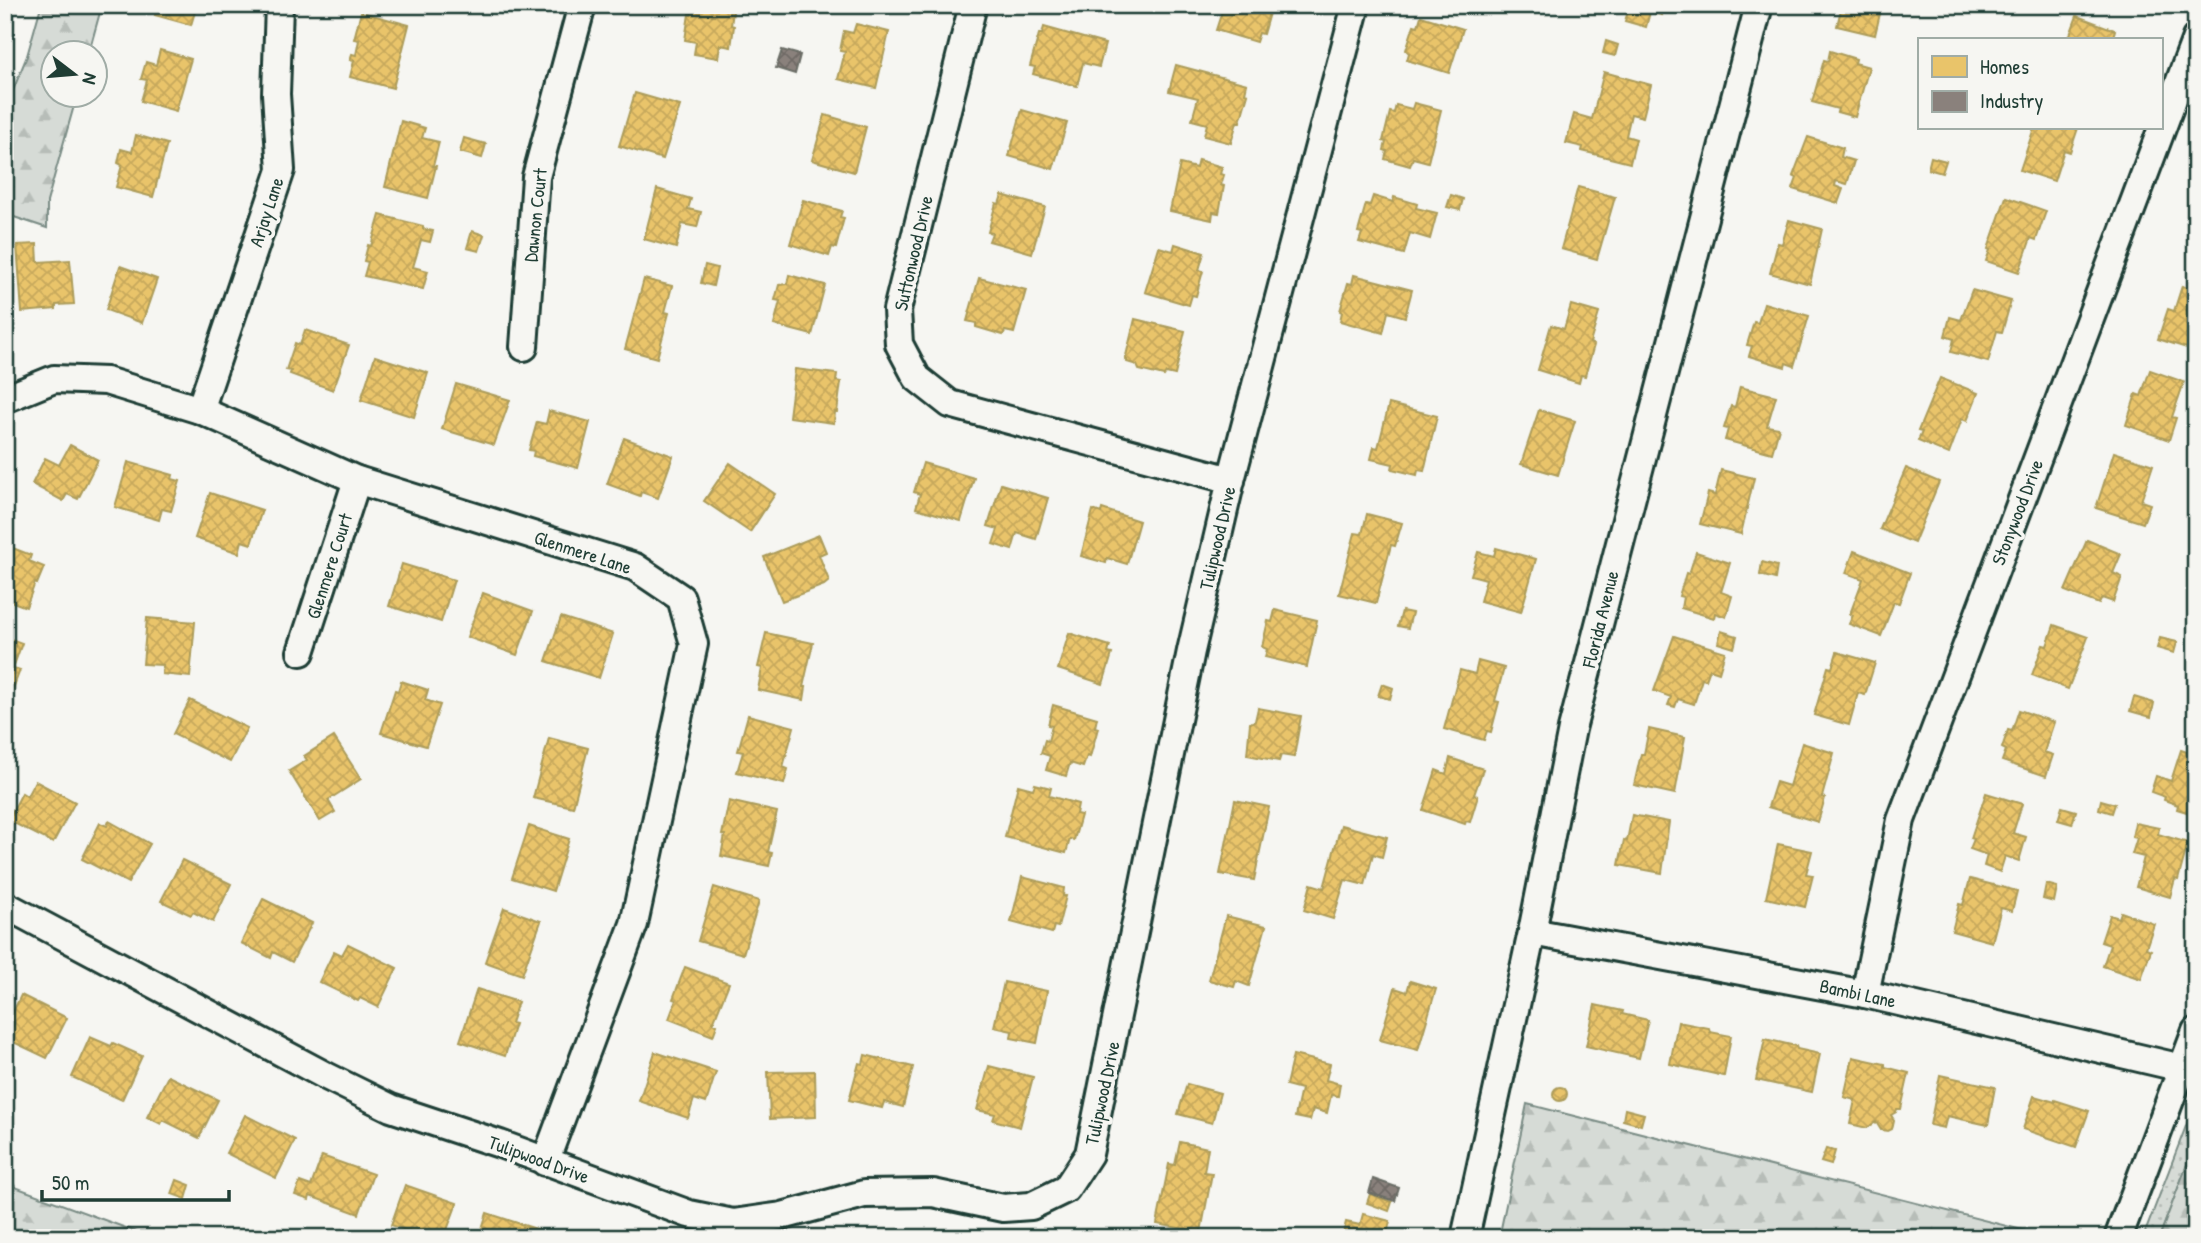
<svg xmlns="http://www.w3.org/2000/svg" width="2201" height="1243" font-family="'Patrick Hand',sans-serif">
  <style>
    .grass { fill: url(#grass-dots); stroke: #7a8c85; stroke-width: 2 }
    .forest { fill: url(#forest-firs); stroke: #7a8c85; stroke-width: 2 }
    .homes { fill: url(#homes-cross-hatch); stroke: #ac9c5a; stroke-width: 2 }
    .industry { fill: url(#industry-cross-hatch); stroke: #6a6d66; stroke-width: 2 }
    .lines { fill: none; stroke-linecap: round; stroke-linejoin: round }
    .street-casing { stroke: #1f3d34; stroke-width: 32 }
    .street { stroke: #f6f6f2; stroke-width: 26 }
    .labels { text-anchor: middle; stroke-width: 7; stroke-linejoin: round; paint-order: stroke }
    .street-label { font-size: 19px; fill: #1f3d34; stroke: #f6f6f2 }
  </style>
  <defs>
    <pattern id="grass-dots" width="8" height="8" patternUnits="userSpaceOnUse" patternTransform="scale(1.75)"><rect width="8" height="8" fill="#d6dbd6"/><path d="M2 2h.1M6 6h.1" fill="none" stroke="#b7bdb8" stroke-width="1.8" stroke-linecap="round"/></pattern>
    <pattern id="forest-firs" width="22" height="20" patternUnits="userSpaceOnUse" patternTransform="scale(1.75)"><rect width="22" height="20" fill="#d6dbd6"/><path d="M5 1l3.5 6h-7zM16 11l3.5 6h-7z" fill="#b7bdb8"/></pattern>
    <pattern id="homes-cross-hatch" width="8" height="8" patternUnits="userSpaceOnUse" patternTransform="scale(1.75)"><rect width="8" height="8" fill="#e9c46a"/><path d="M0 0l8 8M0 8l8-8" fill="none" stroke="#c7a95c"/></pattern>
    <pattern id="industry-cross-hatch" width="8" height="8" patternUnits="userSpaceOnUse" patternTransform="scale(1.75)"><rect width="8" height="8" fill="#8a817c"/><path d="M0 0l8 8M0 8l8-8" fill="none" stroke="#706b66"/></pattern>
  </defs>
  <rect width="100%" height="100%" fill="#f6f6f2"/>
  <filter id="ink" filterUnits="userSpaceOnUse"><feTurbulence type="fractalNoise" baseFrequency=".0143" numOctaves="2"/><feDisplacementMap in="SourceGraphic" scale="14" xChannelSelector="R" yChannelSelector="G"/><feConvolveMatrix kernelMatrix="1 2 1 2 8 2 1 2 1" color-interpolation-filters="sRGB"/></filter>
  <g filter="url(#ink)">
    <!-- grass -->
    <polygon class="grass" points="2196,1100 2196,1141 2159,1238 2143,1238"/>
    <!-- forest -->
    <g class="forest">
      <polygon points="102,5 89,52 52,52 52,94 77,95 47,202 47,228 5,214 5,110 27,56 41,6"/>
      <polygon points="1527,1104 2054,1238 1499,1238"/>
      <polygon points="2196,1141 2196,1238 2159,1238"/>
      <polygon points="5,1166 15,1187 153,1238 5,1238"/>
    </g>
    <!-- homes -->
    <g class="homes">
      <polygon points="158,5 197,5 191,25 155,15"/>
      <polygon points="693,5 734,5 731,25 734,26 731,47 720,45 718,58 694,54 696,42 685,40 689,14 691,15"/>
      <polygon points="1224,5 1271,6 1263,34 1259,33 1256,42 1216,30"/>
      <polygon points="1630,5 1665,5 1662,15 1650,12 1646,27 1625,21"/>
      <polygon points="1842,5 1882,5 1875,35 1837,26"/>
      <polygon points="361,12 409,25 393,88 350,77 354,61 350,60 352,54 356,55 359,40 354,39"/>
      <polygon points="1421,16 1463,29 1449,73 1407,60 1409,53 1406,50 1414,25 1418,26"/>
      <polygon points="2077,16 2115,30 2112,40 2068,40"/>
      <polygon points="856,24 889,32 876,88 838,79 845,52 840,51 844,31 853,33"/>
      <polygon points="1044,27 1105,44 1099,67 1083,63 1077,86 1033,74 1035,67 1030,66 1039,34 1042,34"/>
      <polygon points="1606,41 1618,45 1615,56 1603,53"/>
      <polygon points="160,50 191,59 176,111 141,101 147,80 141,79 146,62 156,65"/>
      <polygon points="1830,51 1856,59 1855,63 1869,67 1855,117 1837,112 1838,109 1812,102 1824,60 1828,61"/>
      <polygon points="1176,65 1247,84 1245,93 1248,94 1240,122 1237,122 1231,143 1204,136 1207,124 1192,120 1198,98 1169,91"/>
      <polygon points="1604,72 1651,85 1643,117 1631,114 1626,136 1636,139 1630,163 1582,151 1583,147 1566,143 1574,114 1592,119"/>
      <polygon points="635,93 680,106 663,159 619,146"/>
      <polygon points="1414,103 1441,110 1428,162 1413,158 1410,166 1385,159 1387,151 1384,150 1386,142 1383,141 1390,112 1394,113 1396,105 1412,109"/>
      <polygon points="1022,110 1067,123 1053,169 1009,156"/>
      <polygon points="825,115 866,127 854,172 812,160"/>
      <polygon points="401,121 425,128 422,138 439,142 433,166 436,166 428,198 385,187"/>
      <polygon points="2034,128 2078,128 2070,152 2064,150 2054,181 2020,170"/>
      <polygon points="136,135 167,144 153,197 116,187 122,165 118,163 121,149 132,152"/>
      <polygon points="1808,137 1843,148 1841,157 1854,161 1847,184 1836,181 1835,186 1843,189 1838,203 1793,189 1797,178 1793,176"/>
      <polygon points="464,138 486,144 482,158 460,152"/>
      <polygon points="1931,157 1946,161 1942,173 1928,169"/>
      <polygon points="1198,160 1222,167 1220,174 1224,175 1221,185 1224,186 1219,213 1213,212 1212,220 1170,211 1180,164 1196,168"/>
      <polygon points="1578,187 1615,197 1597,259 1561,249"/>
      <polygon points="657,189 691,199 688,209 701,212 697,227 682,224 676,248 644,239"/>
      <polygon points="1002,195 1045,207 1032,253 989,241 992,233 988,232 996,203 999,204"/>
      <polygon points="1451,195 1463,199 1460,210 1447,207"/>
      <polygon points="1373,196 1393,202 1394,197 1417,204 1416,208 1437,213 1430,239 1410,233 1404,254 1359,242 1362,233 1358,232 1366,204 1370,205"/>
      <polygon points="2006,197 2046,211 2036,240 2031,238 2019,272 1986,261 1990,250 1988,249"/>
      <polygon points="803,200 842,211 840,217 844,218 836,248 832,247 829,256 790,244"/>
      <polygon points="380,215 423,226 423,229 433,231 430,242 421,240 413,267 428,271 423,289 364,276 368,262 364,261 368,245 371,246"/>
      <polygon points="1789,220 1822,229 1810,284 1770,273 1778,243 1782,244"/>
      <polygon points="472,231 484,235 479,251 467,248"/>
      <polygon points="37,244 38,262 70,260 74,304 56,305 56,309 22,312 17,245"/>
      <polygon points="1175,244 1204,253 1199,270 1203,271 1196,296 1192,295 1189,305 1145,292 1159,247 1173,251"/>
      <polygon points="705,265 717,268 713,286 701,283"/>
      <polygon points="120,266 157,279 142,323 106,310"/>
      <polygon points="789,275 825,285 812,335 774,325 780,301 775,300 779,285 787,284"/>
      <polygon points="1354,275 1412,290 1405,317 1388,312 1383,333 1340,321 1342,312 1340,311 1348,283 1352,284"/>
      <polygon points="979,278 1026,290 1014,333 1005,331 1003,335 976,327 976,323 967,321"/>
      <polygon points="644,279 672,286 665,312 669,313 657,358 625,349"/>
      <polygon points="2182,286 2196,290 2196,351 2158,339 2168,309 2174,311"/>
      <polygon points="1972,290 2011,301 2002,332 1997,331 1988,362 1951,352 1954,339 1945,336 1950,317 1961,320"/>
      <polygon points="1764,303 1809,316 1794,366 1786,363 1785,367 1749,356 1752,346 1747,345 1754,322 1758,323"/>
      <polygon points="1571,305 1599,313 1590,343 1594,345 1585,376 1581,375 1579,383 1538,370 1551,325 1564,329"/>
      <polygon points="1135,319 1185,331 1175,375 1166,373 1164,376 1139,370 1137,365 1127,362 1127,360 1125,360"/>
      <polygon points="305,330 349,345 333,390 290,374 291,371 286,370 295,343 300,345"/>
      <polygon points="375,356 428,373 414,417 361,400"/>
      <polygon points="795,369 837,374 836,381 841,382 837,412 835,412 834,423 789,417"/>
      <polygon points="2150,370 2184,382 2172,417 2176,418 2169,440 2126,425 2136,394 2141,396"/>
      <polygon points="1940,378 1978,393 1967,421 1962,419 1949,454 1918,441 1922,432 1918,431"/>
      <polygon points="456,384 510,400 494,445 442,429"/>
      <polygon points="1740,387 1776,396 1767,426 1779,428 1772,453 1725,440 1728,429 1724,428 1731,406 1735,407"/>
      <polygon points="1389,404 1437,416 1424,471 1418,470 1417,475 1392,469 1393,464 1371,459 1374,447 1378,448"/>
      <polygon points="1539,410 1575,421 1558,475 1521,464"/>
      <polygon points="549,411 590,422 578,468 533,456 534,451 529,450 537,422 546,424"/>
      <polygon points="624,438 673,456 658,498 641,492 640,496 607,484"/>
      <polygon points="70,445 98,460 78,499 67,494 63,501 32,484 45,458 59,465"/>
      <polygon points="2114,452 2153,465 2141,501 2150,504 2143,523 2096,508"/>
      <polygon points="128,462 173,475 172,479 180,481 171,511 162,509 159,520 115,507"/>
      <polygon points="730,463 775,494 750,532 704,501"/>
      <polygon points="923,463 974,478 961,521 916,508 920,494 914,492"/>
      <polygon points="1906,468 1939,482 1914,543 1880,529"/>
      <polygon points="1721,470 1754,478 1741,534 1700,524 1708,493 1715,495"/>
      <polygon points="1001,484 1048,498 1036,539 1017,533 1012,550 993,544 998,529 988,526"/>
      <polygon points="210,493 262,510 251,544 242,541 239,553 195,538"/>
      <polygon points="1102,509 1139,521 1127,564 1107,558 1106,563 1081,556 1093,510 1101,513"/>
      <polygon points="1367,514 1402,523 1395,546 1391,545 1376,603 1339,594 1355,533 1362,534"/>
      <polygon points="819,535 826,552 819,555 829,581 824,585 782,601 764,557"/>
      <polygon points="2087,540 2121,554 2113,573 2122,577 2113,602 2102,598 2099,604 2065,591"/>
      <polygon points="5,545 31,555 29,561 44,567 37,584 35,583 26,607 5,599"/>
      <polygon points="1496,548 1536,559 1521,612 1480,601 1486,579 1471,575 1478,552 1494,556"/>
      <polygon points="1854,551 1910,573 1899,603 1894,602 1881,636 1849,624 1853,615 1850,614 1863,579 1846,573"/>
      <polygon points="1696,552 1730,563 1721,592 1732,596 1726,617 1715,613 1714,618 1681,608 1683,597 1679,596 1686,573 1689,574"/>
      <polygon points="1762,562 1777,566 1775,579 1760,575"/>
      <polygon points="402,564 454,580 441,622 389,606"/>
      <polygon points="483,593 533,611 517,655 467,637"/>
      <polygon points="1275,610 1317,620 1307,667 1265,657 1267,649 1262,647 1268,621 1272,622"/>
      <polygon points="1402,611 1412,613 1408,628 1398,626"/>
      <polygon points="561,617 613,634 599,678 546,661"/>
      <polygon points="147,618 195,622 190,677 162,674 163,665 143,664"/>
      <polygon points="2054,625 2088,637 2068,689 2032,675 2043,645 2047,646"/>
      <polygon points="1721,631 1737,636 1734,648 1718,643"/>
      <polygon points="766,633 813,643 803,687 806,687 804,700 758,690 762,668 758,667"/>
      <polygon points="1069,633 1110,646 1108,653 1112,654 1103,684 1058,669"/>
      <polygon points="1674,636 1725,652 1719,672 1710,669 1706,680 1702,679 1694,704 1678,699 1675,707 1668,705 1671,697 1654,691"/>
      <polygon points="5,637 22,643 13,668 20,670 11,694 5,692"/>
      <polygon points="2160,638 2177,642 2174,653 2157,648"/>
      <polygon points="1837,652 1875,663 1865,695 1858,693 1849,725 1814,715 1828,667 1832,668"/>
      <polygon points="1478,661 1504,668 1495,701 1499,702 1491,732 1487,731 1484,740 1444,729 1460,670 1475,674"/>
      <polygon points="401,681 428,690 425,700 440,705 426,746 381,733 395,690 398,691"/>
      <polygon points="1382,684 1393,688 1390,699 1378,696"/>
      <polygon points="2134,697 2154,703 2151,717 2130,711"/>
      <polygon points="190,700 247,728 230,762 173,734"/>
      <polygon points="1053,705 1097,718 1095,727 1098,728 1090,757 1087,756 1083,767 1070,763 1066,776 1046,770 1050,756 1041,753 1045,740 1048,741 1052,726 1048,725"/>
      <polygon points="1258,708 1301,716 1294,757 1281,755 1279,761 1247,755 1250,723 1255,721"/>
      <polygon points="2019,710 2054,722 2044,752 2053,755 2046,776 2002,761 2006,750 2002,748 2008,730 2012,731"/>
      <polygon points="748,715 794,727 783,767 788,769 784,784 737,772 743,752 738,751"/>
      <polygon points="1649,729 1685,737 1675,794 1634,785 1641,754 1644,754"/>
      <polygon points="334,737 361,779 328,800 335,812 320,821 289,771 307,760 304,756"/>
      <polygon points="549,738 588,748 573,807 533,798"/>
      <polygon points="1802,743 1834,753 1822,797 1825,798 1818,822 1768,807 1776,782 1789,786"/>
      <polygon points="2181,750 2196,755 2196,815 2177,809 2178,805 2164,800 2165,797 2151,792 2156,776 2171,781"/>
      <polygon points="1450,758 1483,769 1474,795 1478,796 1470,822 1466,821 1465,824 1423,810 1436,770 1446,774"/>
      <polygon points="35,781 75,802 53,843 8,820 22,793 27,796"/>
      <polygon points="1035,784 1051,788 1049,796 1078,804 1076,814 1081,815 1074,840 1070,839 1066,853 1005,837 1018,785 1033,789"/>
      <polygon points="1986,793 2022,804 2013,833 2026,837 2019,861 2005,856 2000,872 1984,866 1987,855 1970,849 1974,839 1971,838"/>
      <polygon points="1235,800 1269,807 1254,880 1220,874"/>
      <polygon points="2101,800 2115,804 2112,813 2099,809"/>
      <polygon points="729,801 777,812 768,852 772,853 769,866 721,856 725,835 722,835"/>
      <polygon points="2062,807 2076,811 2072,824 2058,820"/>
      <polygon points="1632,815 1669,822 1662,873 1619,865 1624,840 1627,841"/>
      <polygon points="109,821 150,844 128,883 82,859 100,823 107,826"/>
      <polygon points="2135,823 2159,828 2158,834 2188,843 2178,880 2175,879 2170,897 2136,887 2144,857 2132,854 2137,838 2132,837"/>
      <polygon points="1341,825 1387,837 1382,857 1373,854 1365,885 1345,880 1333,919 1304,910 1311,884 1324,888"/>
      <polygon points="529,826 569,839 553,891 512,878"/>
      <polygon points="1778,844 1812,851 1806,874 1813,875 1805,907 1766,898"/>
      <polygon points="182,860 231,884 213,922 193,912 191,915 161,901"/>
      <polygon points="1022,877 1064,888 1063,896 1066,896 1058,927 1054,926 1052,933 1011,922"/>
      <polygon points="1970,879 2017,891 2012,911 2001,908 1992,942 1952,931 1959,904 1963,905"/>
      <polygon points="2046,884 2057,887 2054,902 2043,899"/>
      <polygon points="714,887 759,901 743,954 698,941"/>
      <polygon points="263,899 312,923 292,962 273,952 271,958 241,943"/>
      <polygon points="504,908 541,921 522,975 485,962"/>
      <polygon points="2121,912 2154,924 2146,948 2151,950 2141,979 2103,966 2110,945 2101,942 2110,915 2119,918"/>
      <polygon points="1226,916 1266,926 1249,986 1236,981 1234,987 1209,980"/>
      <polygon points="348,944 397,968 378,1007 360,998 358,1001 319,982 334,951 342,955"/>
      <polygon points="685,967 729,983 713,1023 717,1025 713,1036 669,1019 676,1000 673,999"/>
      <polygon points="1410,981 1436,989 1418,1050 1380,1040 1395,988 1407,992"/>
      <polygon points="1004,982 1047,991 1037,1043 1011,1038 1012,1031 994,1027"/>
      <polygon points="477,989 518,1002 511,1023 515,1024 505,1056 460,1041"/>
      <polygon points="21,995 67,1018 47,1058 7,1039 14,1023 9,1020"/>
      <polygon points="1595,1005 1623,1011 1622,1014 1648,1020 1639,1058 1586,1046"/>
      <polygon points="1678,1022 1709,1028 1710,1032 1731,1036 1724,1076 1670,1064"/>
      <polygon points="90,1037 111,1046 113,1043 142,1056 122,1100 72,1077"/>
      <polygon points="1765,1039 1796,1046 1797,1049 1820,1054 1812,1092 1756,1080"/>
      <polygon points="655,1052 716,1072 706,1103 694,1099 688,1118 639,1101"/>
      <polygon points="865,1055 913,1067 903,1107 884,1102 882,1108 849,1100 859,1063 863,1064"/>
      <polygon points="1293,1055 1330,1064 1326,1080 1340,1084 1338,1096 1331,1095 1327,1113 1313,1109 1310,1120 1295,1117 1301,1089 1286,1085"/>
      <polygon points="1853,1057 1885,1064 1885,1067 1909,1073 1901,1109 1897,1109 1896,1112 1891,1115 1894,1120 1892,1129 1888,1131 1881,1130 1876,1122 1867,1128 1850,1124 1855,1100 1844,1097"/>
      <polygon points="989,1066 1033,1077 1020,1127 993,1120 995,1114 977,1110"/>
      <polygon points="815,1071 816,1117 770,1119 768,1072"/>
      <polygon points="1940,1075 1995,1087 1988,1125 1947,1116 1944,1128 1930,1125"/>
      <polygon points="168,1076 218,1100 199,1138 163,1120 161,1124 147,1117"/>
      <polygon points="1187,1084 1220,1093 1212,1123 1178,1114"/>
      <circle cx="1560" cy="1094" r="7"/>
      <polygon points="2034,1096 2055,1102 2055,1100 2089,1111 2076,1147 2023,1129"/>
      <polygon points="1625,1109 1644,1114 1641,1125 1623,1120"/>
      <polygon points="245,1115 295,1140 276,1178 226,1153"/>
      <polygon points="1180,1142 1208,1148 1204,1172 1212,1173 1201,1232 1157,1224 1169,1164 1175,1165"/>
      <polygon points="1826,1149 1835,1151 1831,1165 1821,1162"/>
      <polygon points="322,1156 373,1174 359,1214 310,1196 309,1200 295,1195 300,1182 311,1186"/>
      <polygon points="177,1180 190,1185 186,1199 172,1194"/>
      <polygon points="405,1185 457,1203 444,1238 428,1238 391,1225"/>
      <polygon points="1370,1194 1392,1202 1389,1211 1367,1203"/>
      <polygon points="487,1213 539,1230 536,1238 479,1238"/>
      <polygon points="1363,1214 1390,1221 1386,1238 1342,1238 1346,1222 1360,1225"/>
    </g>
    <!-- industry -->
    <g class="industry">
      <polygon points="782,50 800,55 795,74 776,68"/>
      <polygon points="1373,1179 1399,1188 1395,1201 1369,1193"/>
    </g>
    <g class="lines">
      <defs>
        <g id="street">
          <polyline points="973,5 897,310 899,344 917,378 950,404 1231,480"/>
          <polyline points="524,347 536,177 582,5"/>
          <polyline points="5,399 54,379 106,381 200,410 357,480 635,567 681,598 694,644 634,924 545,1162"/>
          <polyline points="200,410 281,170 276,94 279,5"/>
          <polyline points="301,652 357,480"/>
          <polyline points="5,905 326,1076 391,1108 500,1144 689,1214 733,1223 782,1216 864,1194 933,1193 1003,1208 1031,1206 1066,1189 1089,1154 1191,651 1231,480 1356,5"/>
          <polyline points="1532,932 1865,994 2182,1068"/>
          <polyline points="1865,994 1901,820 2196,38"/>
          <polyline points="1465,1238 1532,932 1572,729 1759,5"/>
          <polyline points="2118,1238 2196,1031"/>
        </g>
      </defs>
      <!-- street casing -->
      <use href="#street" class="street-casing"/>
      <!-- street -->
      <use href="#street" class="street"/>
    </g>
  </g>
  <g class="labels">
    <!-- street labels -->
    <g class="street-label">
      <text transform="translate(266 212) rotate(-72)" y="7">Arjay Lane</text>
      <text transform="translate(535 215) rotate(-84)" y="7">Dawnon Court</text>
      <text transform="translate(913 253) rotate(-77)" y="7">Suttonwood Drive</text>
      <text transform="translate(2017 512) rotate(-69)" y="7">Stonywood Drive</text>
      <text transform="translate(1217 538) rotate(-77)" y="7">Tulipwood Drive</text>
      <text transform="translate(583 552) rotate(18)" y="7">Glenmere Lane</text>
      <text transform="translate(329 566) rotate(-72)" y="7">Glenmere Court</text>
      <text transform="translate(1600 619) rotate(-76)" y="7">Florida Avenue</text>
      <text transform="translate(1858 993) rotate(12)" y="7">Bambi Lane</text>
      <text transform="translate(1102 1093) rotate(-78)" y="7">Tulipwood Drive</text>
      <text transform="translate(539 1159) rotate(20)" y="7">Tulipwood Drive</text>
    </g>
  </g>
  <!-- margin -->
  <rect width="2201" height="1243" fill="none" stroke="#f6f6f2" stroke-width="28"/>
  <rect x="14" y="14" width="2173" height="1215" fill="none" stroke="#1f3d34" stroke-width="2.5" filter="url(#ink)"/>
  <!-- legend -->
  <rect x="1918" y="38" width="245" height="91" fill="#f6f6f2" stroke="#a0aca6" stroke-width="2"/>
  <rect x="1932" y="56" width="35" height="21" fill="#e9c46a" stroke="#a0aca6" stroke-width="2"/>
  <text x="1980" y="74" font-size="21" fill="#1f3d34">Homes</text>
  <rect x="1932" y="91" width="35" height="21" fill="#8a817c" stroke="#a0aca6" stroke-width="2"/>
  <text x="1980" y="108" font-size="21" fill="#1f3d34">Industry</text>
  <!-- north arrow -->
  <g transform="translate(74 74) rotate(106)"><circle r="33" fill="#f6f6f2" stroke="#a0aca6" stroke-width="2"/>
  <path d="M0-5L12 26L0 18L-12 26Z" fill="#1f3d34"/>
  <text y="-10" font-size="19" font-weight="bold" text-anchor="middle" fill="#1f3d34">N</text>
  </g>
  <!-- scale -->
  <path d="M42 1190v10h187v-10" fill="none" stroke="#1f3d34" stroke-width="3.5"/>
  <text x="52" y="1190" font-size="21" fill="#1f3d34" stroke="#f6f6f2" stroke-width="5" paint-order="stroke">50 m</text>
</svg>
